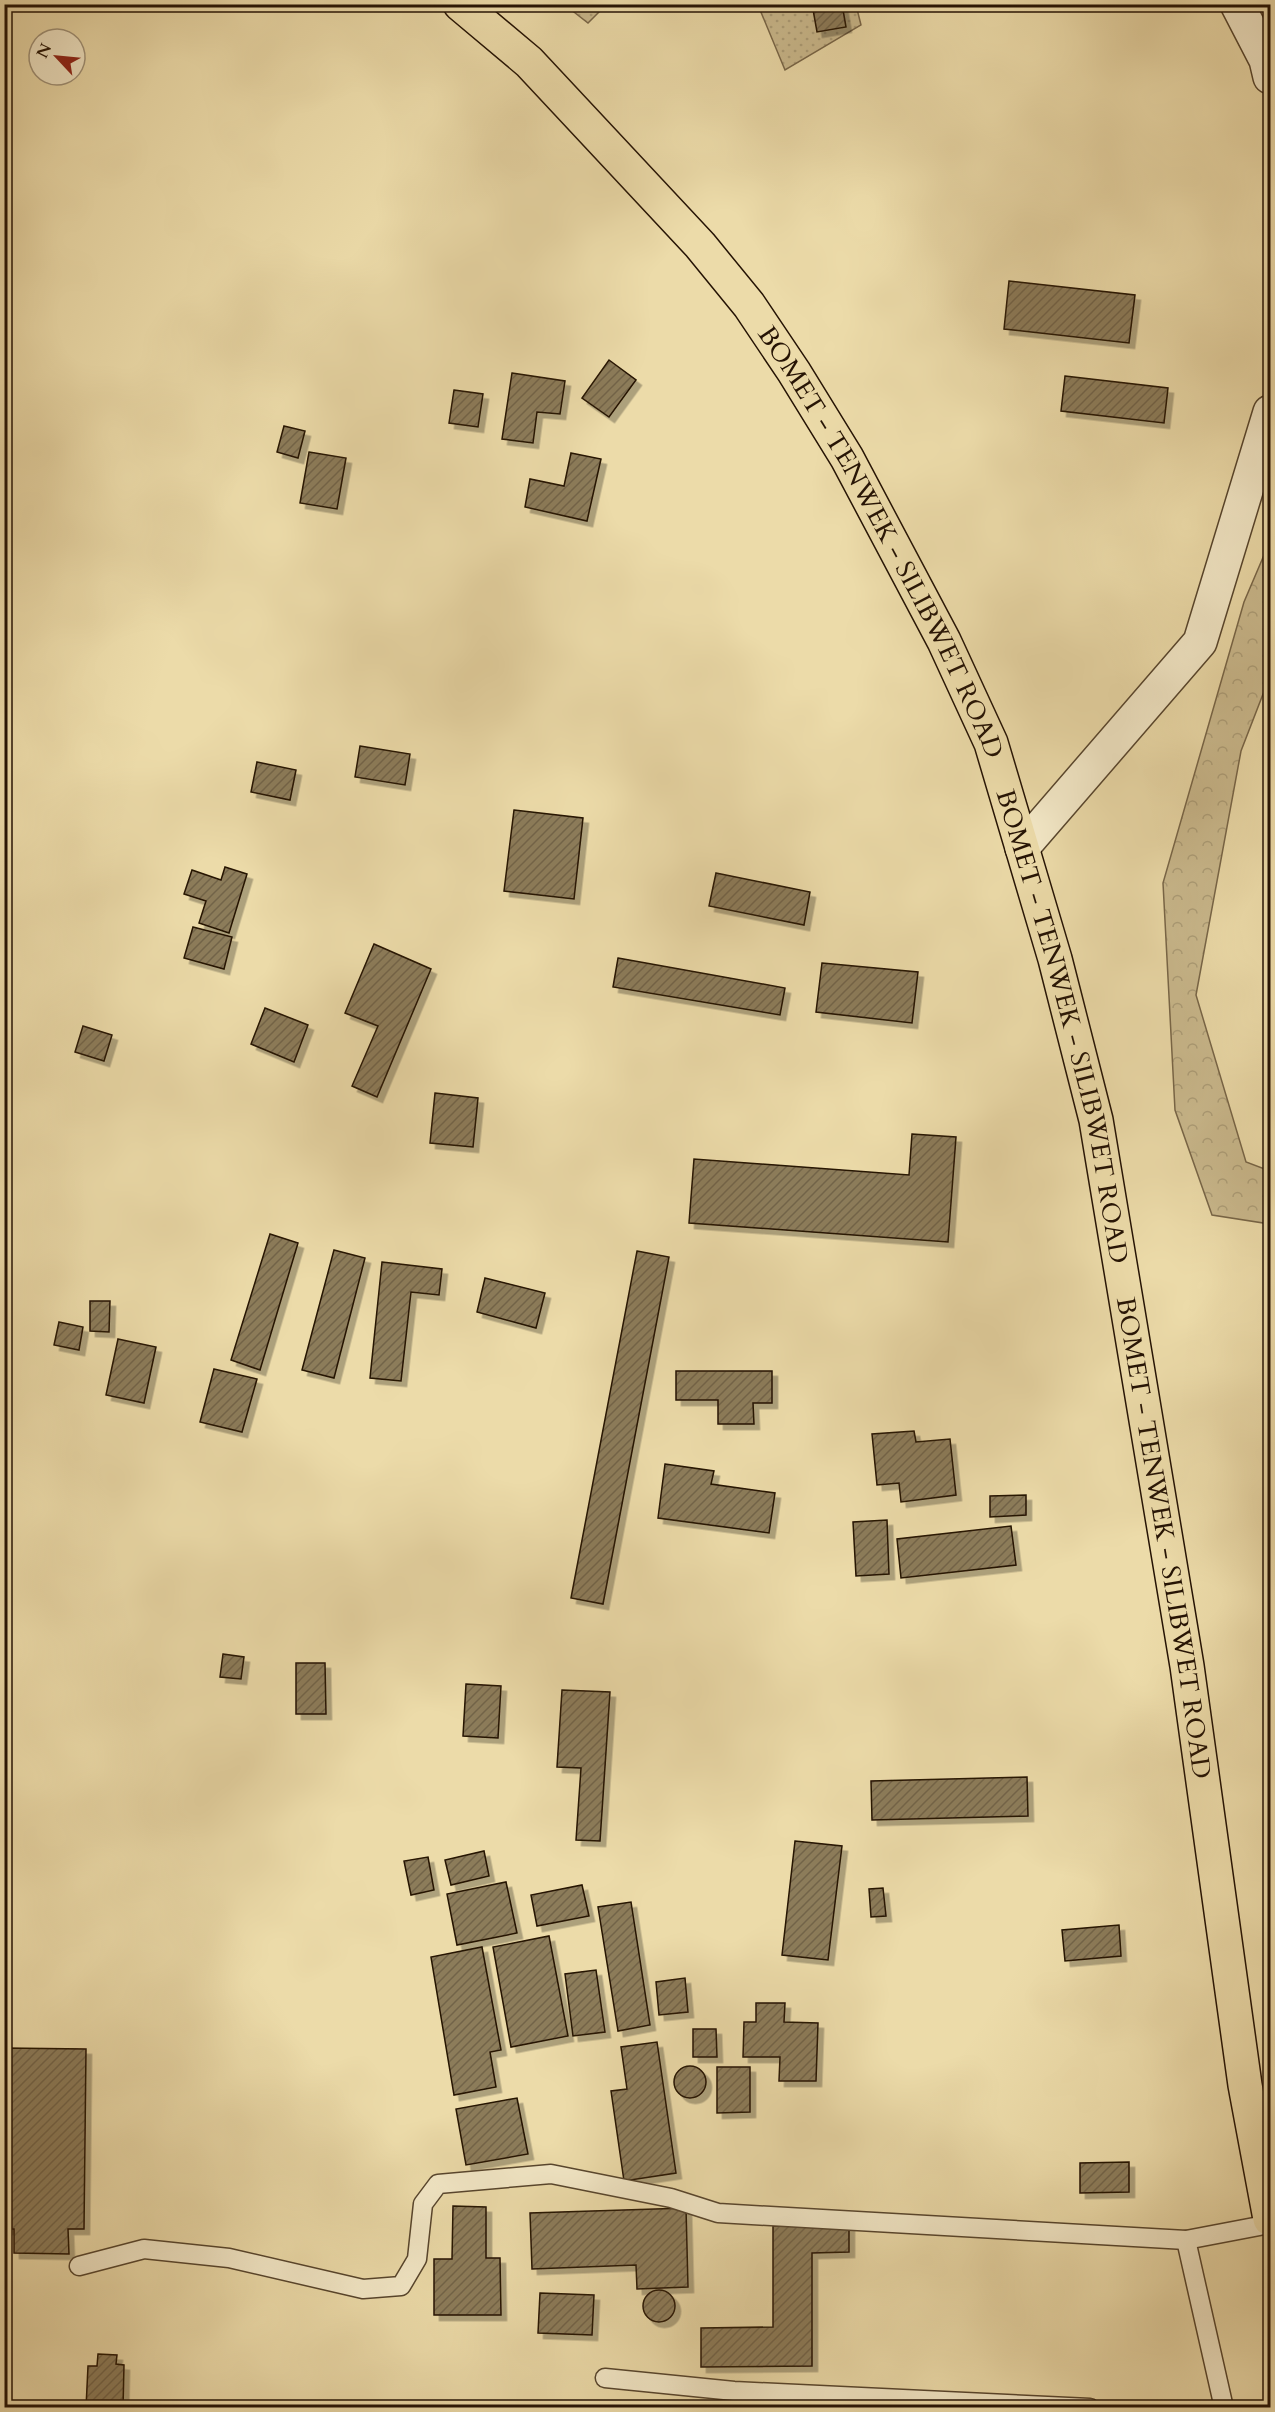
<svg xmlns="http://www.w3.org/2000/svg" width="1275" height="2412" font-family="Cardo,serif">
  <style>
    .grass { fill: url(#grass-dots); stroke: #786648; stroke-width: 1.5 }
    .forest { fill: url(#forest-crowns); stroke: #786648; stroke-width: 1.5 }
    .building { fill: url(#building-hatch); stroke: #251304; stroke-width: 1.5; filter: url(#shadow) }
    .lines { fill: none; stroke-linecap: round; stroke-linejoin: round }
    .service-casing { stroke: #57452d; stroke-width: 21 }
    .minor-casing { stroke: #57452d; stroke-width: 36 }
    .primary-casing { stroke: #251304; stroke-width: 36 }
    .service { stroke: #f3e8c7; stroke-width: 18 }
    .minor { stroke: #f3e8c7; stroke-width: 33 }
    .primary { stroke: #ecdba9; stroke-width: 33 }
    .labels { text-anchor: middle; stroke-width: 4.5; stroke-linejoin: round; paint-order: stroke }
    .street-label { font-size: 26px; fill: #251304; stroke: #f3e8c7 }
  </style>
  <defs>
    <pattern id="grass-dots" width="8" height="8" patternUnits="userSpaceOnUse" patternTransform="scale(1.5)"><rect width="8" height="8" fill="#cab98d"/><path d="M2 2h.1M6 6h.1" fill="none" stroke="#ad9e78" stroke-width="1.8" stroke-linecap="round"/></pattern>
    <pattern id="forest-crowns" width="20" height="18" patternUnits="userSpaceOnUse" patternTransform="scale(1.5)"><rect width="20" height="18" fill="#cab98d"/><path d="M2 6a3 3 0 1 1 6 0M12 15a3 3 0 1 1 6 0" fill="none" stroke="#ad9e78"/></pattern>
    <pattern id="building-hatch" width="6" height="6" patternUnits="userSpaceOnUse" patternTransform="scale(1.5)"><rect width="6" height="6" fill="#8c7b5a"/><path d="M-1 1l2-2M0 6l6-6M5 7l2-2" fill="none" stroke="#726448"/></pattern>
    <filter id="shadow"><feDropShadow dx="5.5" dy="5.5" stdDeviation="0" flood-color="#0004"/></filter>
  </defs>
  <rect width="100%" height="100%" fill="#ecdba9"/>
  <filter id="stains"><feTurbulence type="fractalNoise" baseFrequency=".00333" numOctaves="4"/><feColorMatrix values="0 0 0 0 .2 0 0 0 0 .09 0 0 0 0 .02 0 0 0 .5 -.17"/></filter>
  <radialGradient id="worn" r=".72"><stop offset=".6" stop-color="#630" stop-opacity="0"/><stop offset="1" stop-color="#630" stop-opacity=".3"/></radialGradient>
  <!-- grass -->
  <g class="grass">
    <polygon points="565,5 606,5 588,23"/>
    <polygon points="758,5 856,5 861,25 785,70"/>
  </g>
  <!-- forest -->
  <polygon class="forest" points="1270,541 1270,676 1241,751 1196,995 1246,1162 1270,1171 1270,1224 1212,1215 1175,1110 1163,883 1244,602"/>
  <!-- building -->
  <g class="building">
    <polygon points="812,4 842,4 846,27 817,32"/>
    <polygon points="1009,281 1135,295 1129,343 1004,329"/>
    <polygon points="609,360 636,380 609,417 582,398"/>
    <polygon points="512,373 565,381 560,414 537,412 533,443 502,439"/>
    <polygon points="1065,376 1168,388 1164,423 1061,411"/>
    <polygon points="454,390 483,394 478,427 449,423"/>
    <polygon points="284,426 305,431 298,458 277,452"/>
    <polygon points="309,452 346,458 337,509 300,503"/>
    <polygon points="571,453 601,459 587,521 525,507 530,479 564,486"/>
    <polygon points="360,746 410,754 405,785 355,777"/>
    <polygon points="257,762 296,770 290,800 251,792"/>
    <polygon points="514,810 583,818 574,899 504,891"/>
    <polygon points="225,867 247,874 229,933 199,923 206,901 184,894 192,870 221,880"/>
    <polygon points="716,873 810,892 804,925 709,906"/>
    <polygon points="193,927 232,937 224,969 184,958"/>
    <polygon points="374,944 431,969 377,1097 352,1086 378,1026 345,1013"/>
    <polygon points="618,958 785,988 780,1015 613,987"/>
    <polygon points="822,963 918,972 912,1023 816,1012"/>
    <polygon points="265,1008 308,1025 294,1062 251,1044"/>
    <polygon points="83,1026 112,1035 104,1061 75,1052"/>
    <polygon points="435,1093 478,1098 473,1147 430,1143"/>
    <polygon points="912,1134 956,1137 948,1242 689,1223 694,1159 909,1175"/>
    <polygon points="270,1234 298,1243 260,1370 231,1360"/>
    <polygon points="334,1250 365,1258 334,1378 302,1370"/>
    <polygon points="637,1251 669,1257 603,1604 571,1598"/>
    <polygon points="382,1262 442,1269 439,1295 411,1292 401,1381 370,1378"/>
    <polygon points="485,1278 545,1293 536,1328 477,1312"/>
    <polygon points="90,1301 110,1301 109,1332 90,1331"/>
    <polygon points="59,1322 83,1327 79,1350 54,1345"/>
    <polygon points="118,1339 156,1347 144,1403 106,1395"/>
    <polygon points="214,1369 257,1379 242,1432 200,1422"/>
    <polygon points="676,1371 772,1371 772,1403 753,1403 754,1424 718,1424 718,1400 676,1400"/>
    <polygon points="914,1431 916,1442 950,1439 956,1495 901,1502 899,1483 877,1485 872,1434"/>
    <polygon points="665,1464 714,1471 711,1484 775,1493 769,1533 658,1518"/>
    <polygon points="1026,1495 1026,1515 990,1517 990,1496"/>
    <polygon points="887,1520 889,1574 856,1576 853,1522"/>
    <polygon points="1011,1526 1016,1565 901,1578 897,1539"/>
    <polygon points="223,1654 244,1657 241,1679 220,1677"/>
    <polygon points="296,1663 325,1663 326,1714 296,1714"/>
    <polygon points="466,1684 501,1686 498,1738 463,1736"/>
    <polygon points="562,1690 610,1692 600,1841 576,1840 581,1768 557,1767"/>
    <polygon points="1027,1777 1028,1816 872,1820 871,1781"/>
    <polygon points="795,1841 842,1846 828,1960 782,1955"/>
    <polygon points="484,1851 489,1876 451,1885 445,1860"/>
    <polygon points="428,1857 434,1890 411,1895 404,1861"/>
    <polygon points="506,1882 517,1933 457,1945 447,1894"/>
    <polygon points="582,1885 589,1916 537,1926 531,1895"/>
    <polygon points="883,1888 886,1916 871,1917 869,1889"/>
    <polygon points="631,1902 650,2025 618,2031 598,1907"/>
    <polygon points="1119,1925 1121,1956 1065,1961 1062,1930"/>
    <polygon points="549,1936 568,2036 511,2047 493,1947"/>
    <polygon points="482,1947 501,2050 490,2052 496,2087 454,2095 431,1957"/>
    <polygon points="596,1970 605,2032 573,2036 565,1974"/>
    <polygon points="685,1978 688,2012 659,2015 656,1982"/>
    <polygon points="756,2003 785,2003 784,2022 818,2023 816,2081 779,2081 780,2057 743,2057 744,2022 756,2022"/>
    <polygon points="693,2029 716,2029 717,2057 693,2057"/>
    <polygon points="657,2042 676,2173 624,2181 611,2091 627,2089 621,2047"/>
    <polygon points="4,2048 86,2049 84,2229 68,2229 69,2254 14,2253 14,2229 4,2229"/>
    <circle cx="690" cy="2082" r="16"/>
    <polygon points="717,2067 750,2067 750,2112 717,2113"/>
    <polygon points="517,2098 528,2154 466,2165 456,2109"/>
    <polygon points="1129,2162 1129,2192 1080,2193 1080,2163"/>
    <polygon points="453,2206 486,2207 486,2258 500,2258 501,2315 434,2315 434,2259 452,2259"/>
    <polygon points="686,2208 688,2287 637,2289 636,2265 532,2269 530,2213"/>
    <polygon points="849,2225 849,2252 812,2253 812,2366 701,2367 701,2328 773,2327 773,2226"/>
    <circle cx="659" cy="2306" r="16"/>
    <polygon points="540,2293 594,2295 592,2335 538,2333"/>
    <polygon points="98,2354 117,2355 116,2364 124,2365 123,2408 86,2408 88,2366 97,2366"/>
  </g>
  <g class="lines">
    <defs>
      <g id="service">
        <polyline points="1186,2240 1224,2408"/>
        <polyline points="79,2266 144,2249 229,2258 363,2289 401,2286 417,2259 423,2204 438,2184 551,2174 671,2198 718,2213 1186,2240 1270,2224"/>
        <polyline points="605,2378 734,2391 1090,2408"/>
      </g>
      <g id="minor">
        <polyline points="1237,4 1266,60 1270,77"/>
        <polyline points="1022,848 1200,642 1270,412"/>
      </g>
      <g id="primary">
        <path id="s1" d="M460,4L529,62L700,245L749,305L794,372L847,458L944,641L991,743L1055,959L1096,1120L1187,1666L1245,2085L1270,2219"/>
      </g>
    </defs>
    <!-- service casing -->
    <use href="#service" class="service-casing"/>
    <!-- minor casing -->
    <use href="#minor" class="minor-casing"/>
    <!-- primary casing -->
    <use href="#primary" class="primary-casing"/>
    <!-- service -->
    <use href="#service" class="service"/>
    <!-- minor -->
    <use href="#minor" class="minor"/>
    <!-- primary -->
    <use href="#primary" class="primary"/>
  </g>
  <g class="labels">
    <!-- street labels -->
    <g class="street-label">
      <text dy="9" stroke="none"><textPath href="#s1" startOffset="690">BOMET - TENWEK - SILIBWET ROAD</textPath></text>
      <text dy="9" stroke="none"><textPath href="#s1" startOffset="1212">BOMET - TENWEK - SILIBWET ROAD</textPath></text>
      <text dy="9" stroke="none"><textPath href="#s1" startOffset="1734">BOMET - TENWEK - SILIBWET ROAD</textPath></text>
    </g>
  </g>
  <!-- margin -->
  <rect width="1275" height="2412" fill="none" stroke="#ecdba9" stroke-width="24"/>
  <rect x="6" y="6" width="1263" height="2400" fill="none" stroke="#251304" stroke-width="3"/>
  <rect x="12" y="12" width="1251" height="2388" fill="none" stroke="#251304" stroke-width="1.5"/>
  <!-- north arrow -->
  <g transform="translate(57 57) rotate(296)"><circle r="28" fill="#f3e8c7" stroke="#a19379" stroke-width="1.5"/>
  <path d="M0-4.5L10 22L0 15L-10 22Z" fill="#8f2418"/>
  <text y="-9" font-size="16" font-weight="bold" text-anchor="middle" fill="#251304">N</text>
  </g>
  <rect width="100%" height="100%" filter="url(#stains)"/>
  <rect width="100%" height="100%" fill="url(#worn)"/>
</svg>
